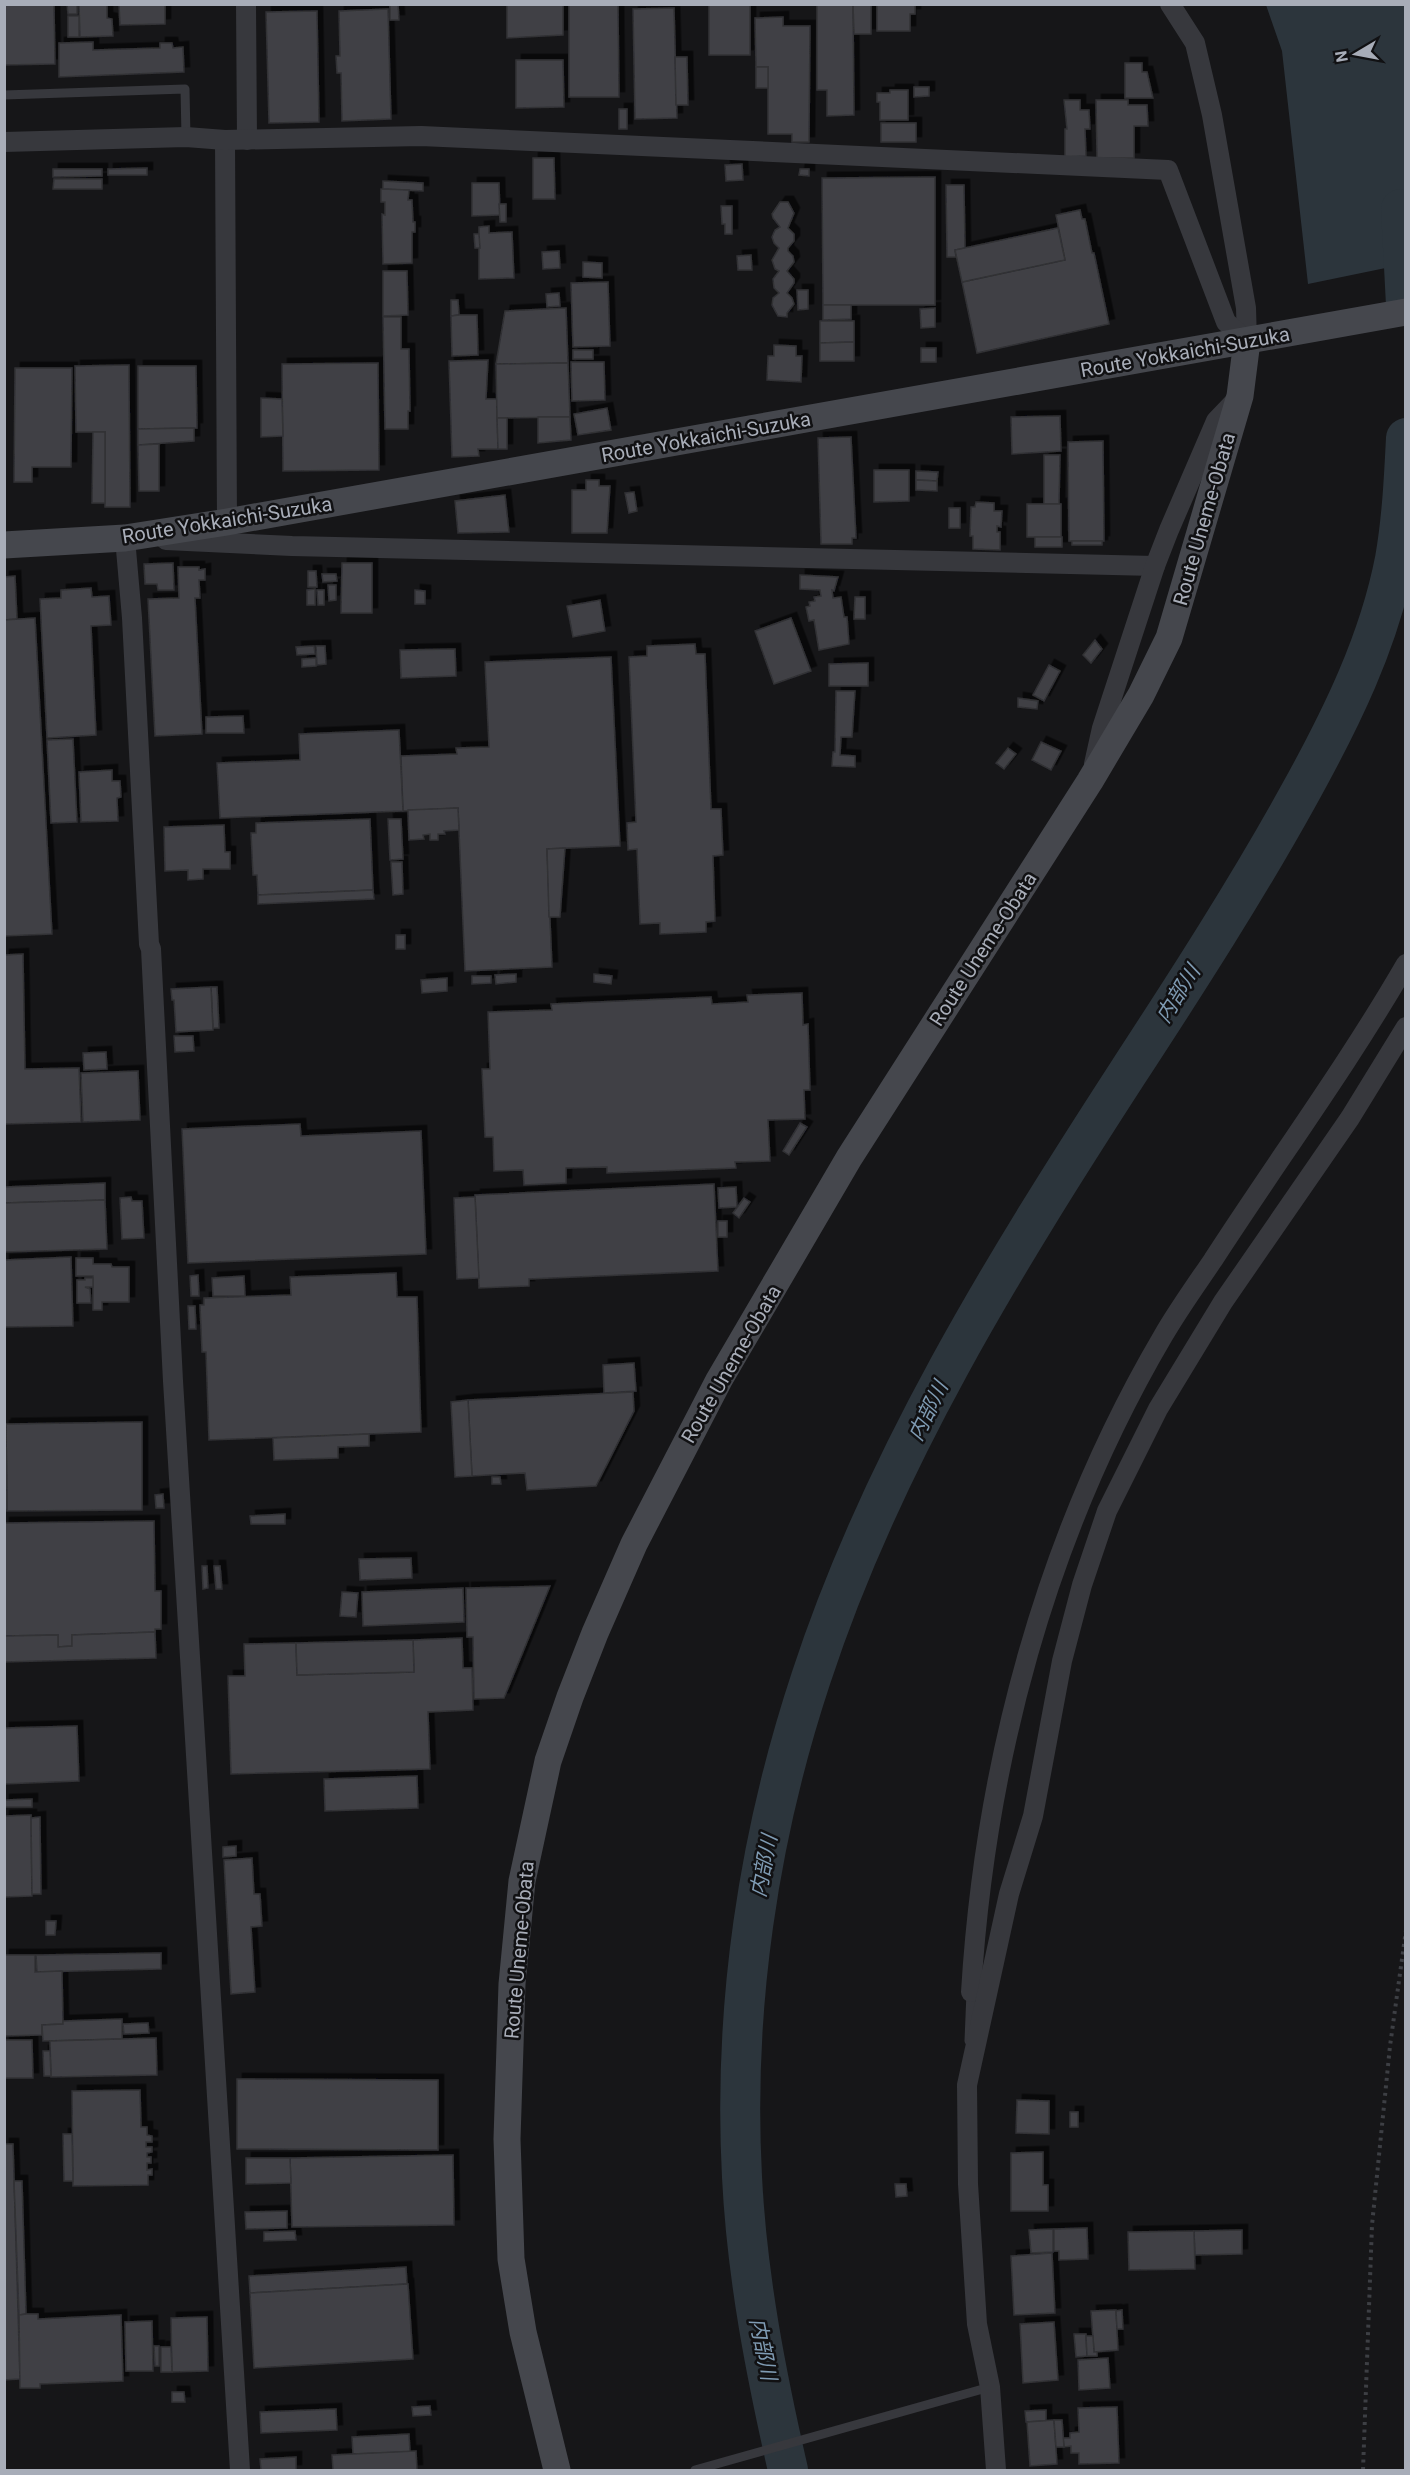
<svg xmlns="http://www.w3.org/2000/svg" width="1410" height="2475" font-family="Roboto,'Noto Sans JP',sans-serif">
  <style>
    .water { fill: #2c353c }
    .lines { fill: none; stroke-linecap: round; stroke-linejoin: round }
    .river { stroke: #2c353c; stroke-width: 40 }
    .building { fill: #404145; stroke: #303034; stroke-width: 1.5; filter: url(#shadow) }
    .path { stroke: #3d3f44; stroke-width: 4; stroke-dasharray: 3 4.5; stroke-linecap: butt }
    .lane { stroke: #37383d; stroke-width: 9 }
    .street { stroke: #37383d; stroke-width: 20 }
    .secondary { stroke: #45474d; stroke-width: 27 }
    .labels { text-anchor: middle; stroke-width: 5; stroke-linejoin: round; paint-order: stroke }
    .street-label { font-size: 20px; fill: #a8adb8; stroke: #111113 }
    .water-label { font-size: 21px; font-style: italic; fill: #7f9bb3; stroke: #111113 }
  </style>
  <defs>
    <filter id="shadow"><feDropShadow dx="5.5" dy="-5.5" stdDeviation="0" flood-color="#0009"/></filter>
  </defs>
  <rect width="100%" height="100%" fill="#161618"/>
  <!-- water -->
  <polygon class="water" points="1266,5 1405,5 1405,264 1308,284 1282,51"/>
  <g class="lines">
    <!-- river -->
    <g class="river">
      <polyline points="1401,209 1406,305"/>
      <path d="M788,2470C766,2374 747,2277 742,2177C733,2008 758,1838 811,1678C882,1461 1004,1264 1127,1074C1187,982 1247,889 1300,793C1341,719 1379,642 1395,559C1402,519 1404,478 1406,438"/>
    </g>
  </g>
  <!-- building -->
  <g class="building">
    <polygon points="4,4 54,4 55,64 4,65"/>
    <polygon points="67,4 77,4 77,14 68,14"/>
    <polygon points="79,4 107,4 107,18 112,19 113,36 80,37"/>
    <polygon points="119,4 165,4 165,24 120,25"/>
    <polygon points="390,4 398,4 399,20 390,20"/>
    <polygon points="507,4 563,4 563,35 507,38"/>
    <polygon points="569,4 618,4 619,97 569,97"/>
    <rect x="709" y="4" width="41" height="51"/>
    <polygon points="817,4 853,4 854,115 827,116 827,90 817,90"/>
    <polygon points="853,4 871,4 871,34 854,34"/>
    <polygon points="877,4 915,4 915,14 910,14 910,31 877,31"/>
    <polygon points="674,8 677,118 635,119 633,9"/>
    <polygon points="388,9 391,119 342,121 341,73 337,73 336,56 340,56 339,11"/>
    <polygon points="317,11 319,122 269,123 266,12"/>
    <rect x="68" y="16" width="11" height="21"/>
    <polygon points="783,17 783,26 810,26 809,142 792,142 792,134 768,134 768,67 756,67 755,18"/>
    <polygon points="93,42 93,50 160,48 160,43 172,43 173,48 183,47 184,72 59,77 59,43"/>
    <polygon points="675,57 687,57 688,105 676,105"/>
    <polygon points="516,60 563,60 564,107 516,108"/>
    <polygon points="1125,63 1142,63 1142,72 1147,72 1153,98 1125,98"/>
    <rect x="756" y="67" width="12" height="21"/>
    <polygon points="914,87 929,87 929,96 914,97"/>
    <polygon points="890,90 908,90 908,120 880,120 880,102 877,102 877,93 890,93"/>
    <polygon points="1064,100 1080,100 1080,110 1089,110 1090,129 1085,129 1086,156 1065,157 1065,129 1067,129"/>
    <polygon points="1096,100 1128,100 1128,105 1147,105 1148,126 1134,126 1134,158 1097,158"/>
    <rect x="619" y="109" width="8" height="20"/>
    <rect x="881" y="123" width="35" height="19"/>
    <polygon points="533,158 554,158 555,199 533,199"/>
    <polygon points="742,164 743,180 726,181 725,165"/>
    <polygon points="147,168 147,175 108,175 108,169"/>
    <polygon points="53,169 102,169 102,176 53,177"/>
    <polygon points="800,169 809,169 809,176 799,175"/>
    <polygon points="935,177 935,305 823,305 822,178"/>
    <polygon points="54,179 102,179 102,189 53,189"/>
    <polygon points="383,181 423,183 423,191 383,189"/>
    <polygon points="472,183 499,183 500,215 472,216"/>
    <polygon points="946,185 964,185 965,248 955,250 956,257 947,257"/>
    <polygon points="381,189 409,190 408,200 412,200 413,222 415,222 415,232 412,232 412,263 383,264 382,214 385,215 385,202 381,202"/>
    <polygon points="780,202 788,202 794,213 788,228 794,234 794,241 788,248 788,251 793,256 794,262 787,271 794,279 794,283 787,293 792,298 794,304 787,313 787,317 778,316 772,305 773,298 779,293 774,288 773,279 779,271 775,269 772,260 779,248 774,243 772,237 775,230 780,227 773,218 772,214"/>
    <polygon points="499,204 506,204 506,222 500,222"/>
    <polygon points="721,206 732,206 732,234 725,234 725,224 722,224"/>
    <polygon points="1080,210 1082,219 1085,219 1092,253 1094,253 1109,324 977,353 962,282 1065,260 1056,215"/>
    <polygon points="489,226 489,233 512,232 514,278 479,279 479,227"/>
    <polygon points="1058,228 1065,260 962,282 955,250"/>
    <polygon points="474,234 479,234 480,248 475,248"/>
    <polygon points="559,251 560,268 543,269 542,252"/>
    <polygon points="751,255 752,270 738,270 737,256"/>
    <polygon points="583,262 602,263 602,278 583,277"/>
    <polygon points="383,271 407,271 408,315 383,316"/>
    <polygon points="608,282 610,346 573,347 571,283"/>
    <polygon points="797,290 808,290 808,309 798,310"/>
    <polygon points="559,293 560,306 547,307 546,294"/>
    <polygon points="451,300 458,300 459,315 451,316"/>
    <polygon points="823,305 851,305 851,319 823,320"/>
    <polygon points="566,308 568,363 496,364 505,311"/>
    <polygon points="935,308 935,327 921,328 920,309"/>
    <polygon points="459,315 477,315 478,355 452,356 451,316"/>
    <polygon points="383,317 401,317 401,349 409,349 410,411 408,411 408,429 385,429"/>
    <polygon points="820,321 854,321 854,342 820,343"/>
    <polygon points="854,342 854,361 820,361 820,343"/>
    <polygon points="774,345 796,346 796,356 802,356 801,382 767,380 768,356 774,356"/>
    <rect x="921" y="348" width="15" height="14"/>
    <rect x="573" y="350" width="20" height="9"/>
    <polygon points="488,360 486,399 497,399 498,449 478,449 479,456 452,457 449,361"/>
    <polygon points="571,362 604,362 605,400 572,401"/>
    <polygon points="378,363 379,470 283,471 282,364"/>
    <polygon points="568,363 570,417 497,418 496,364"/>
    <polygon points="129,365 130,507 105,507 105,432 76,432 75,366"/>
    <polygon points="138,366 196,366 197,428 138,429"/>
    <polygon points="15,368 72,368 71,467 32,467 32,482 14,482"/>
    <polygon points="261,398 282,399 283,436 261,437"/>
    <polygon points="607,408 611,430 578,435 574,414"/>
    <polygon points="1060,416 1061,451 1012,454 1011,417"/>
    <polygon points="538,417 570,417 571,440 538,443"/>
    <polygon points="497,418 507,418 507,449 498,449"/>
    <polygon points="194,428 194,441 138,445 138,429"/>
    <polygon points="93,432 105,432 105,503 92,503"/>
    <polygon points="851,437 856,538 852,538 852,544 821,544 818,438"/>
    <polygon points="1103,441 1104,541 1069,541 1068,442"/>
    <polygon points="159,444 159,491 139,491 138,445"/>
    <polygon points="1044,455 1060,455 1059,504 1044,504"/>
    <polygon points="874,470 909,470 909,501 874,502"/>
    <polygon points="916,471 938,472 937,481 916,480"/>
    <polygon points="586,480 599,480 599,486 610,486 607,533 572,533 572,490 586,490"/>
    <polygon points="916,480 937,481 937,491 916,490"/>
    <polygon points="634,492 637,511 629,513 625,493"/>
    <polygon points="505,495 509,532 458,533 455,501"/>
    <polygon points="976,502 994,503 994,511 1002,511 1001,527 997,526 997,532 1000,532 1000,550 973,549 973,536 970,536 971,507 975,507"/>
    <rect x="1027" y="504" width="34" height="33"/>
    <rect x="949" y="508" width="11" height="20"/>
    <rect x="1035" y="537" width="27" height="10"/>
    <rect x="1072" y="541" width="30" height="4"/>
    <polygon points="173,563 174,590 158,590 157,584 145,584 144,564"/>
    <polygon points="342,563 372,563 372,613 341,613"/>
    <polygon points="178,567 199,567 199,570 205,569 205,580 199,580 200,598 195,598 202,734 155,736 148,599 179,598"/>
    <polygon points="308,571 316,571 317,587 308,587"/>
    <polygon points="322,574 336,574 337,581 323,582"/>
    <polygon points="800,575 838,577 834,591 832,590 833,598 841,597 844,617 847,617 849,644 819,650 814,620 809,621 806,607 810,606 809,602 815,601 814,597 821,596 820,590 800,589"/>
    <polygon points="15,576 17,619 4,620 4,577"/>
    <polygon points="328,585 336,585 336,600 329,601"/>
    <polygon points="91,588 92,597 109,596 111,625 91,626 96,735 47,738 40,599 61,598 61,590"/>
    <polygon points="315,589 315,605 307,605 307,590"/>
    <polygon points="317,590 324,590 324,605 318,605"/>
    <polygon points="415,590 425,591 425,604 415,604"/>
    <polygon points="855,597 865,597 865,619 854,619"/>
    <polygon points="600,600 605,631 573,637 567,606"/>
    <polygon points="35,618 52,934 4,936 4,620"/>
    <polygon points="791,618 811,671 774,684 755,631"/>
    <polygon points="1095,640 1102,649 1091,663 1083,655"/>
    <polygon points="695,644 696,654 705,654 711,809 721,809 723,855 713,856 715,921 706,922 706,932 660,934 660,923 640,924 637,849 628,850 627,823 636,822 629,657 647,656 647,646"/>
    <polygon points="314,646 315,654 297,655 296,647"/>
    <polygon points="316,646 325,646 326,664 317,665"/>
    <polygon points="455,649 456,676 401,678 400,650"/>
    <polygon points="611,657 620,846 547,849 552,967 465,971 458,808 403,811 401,756 457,754 456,748 489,747 485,662"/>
    <polygon points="316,658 316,666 302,667 302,659"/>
    <polygon points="868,663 868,686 829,686 829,664"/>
    <polygon points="1049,665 1060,671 1044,701 1033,695"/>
    <polygon points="836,691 855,691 852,737 841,737 840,755 855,756 855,767 832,766 833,752 835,752"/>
    <polygon points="1018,698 1038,701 1037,709 1018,707"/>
    <polygon points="243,716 244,733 206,733 206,717"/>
    <polygon points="399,730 403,811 220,818 217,763 300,760 299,734"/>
    <polygon points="73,739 77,822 51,823 47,740"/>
    <polygon points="1041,742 1061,751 1051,770 1032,760"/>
    <polygon points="1008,748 1016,754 1004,769 996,763"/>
    <polygon points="112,770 112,781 120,781 121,797 117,798 118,821 81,822 79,772"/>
    <polygon points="458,808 459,830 444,831 445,834 438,834 438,840 430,840 430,834 423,835 424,839 409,840 408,810"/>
    <polygon points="370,819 373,890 258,895 257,875 253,875 251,833 256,833 256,823"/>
    <polygon points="388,819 401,819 403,859 390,860"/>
    <polygon points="224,825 225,852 230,852 230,869 203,869 203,879 188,880 188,870 165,871 164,827"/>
    <polygon points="565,848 560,917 549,917 547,849"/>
    <polygon points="391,862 402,862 403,894 393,895"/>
    <polygon points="373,890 374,899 258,904 258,895"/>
    <rect x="396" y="935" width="9" height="14"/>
    <polygon points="23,954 25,1069 79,1068 81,1122 4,1124 4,955"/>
    <polygon points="516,974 516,982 496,984 495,975"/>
    <polygon points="594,974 612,976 611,984 594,982"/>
    <polygon points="472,976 491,976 491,983 472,984"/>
    <polygon points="447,978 447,991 422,993 421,980"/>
    <polygon points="211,987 217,987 219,1028 213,1028"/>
    <polygon points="211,987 213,1030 176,1032 174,1000 172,1000 171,989"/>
    <polygon points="802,993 803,1025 808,1024 810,1090 804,1090 805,1119 768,1120 770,1161 735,1162 736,1168 607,1173 607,1167 566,1168 566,1183 524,1185 523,1170 494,1171 493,1137 485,1137 482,1069 490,1069 488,1012 552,1010 551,1004 711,997 712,1004 748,1002 747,995"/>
    <polygon points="174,1036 193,1036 194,1051 175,1052"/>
    <polygon points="106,1052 107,1069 84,1070 83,1053"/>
    <polygon points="138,1071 140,1120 83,1122 81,1073"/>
    <polygon points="800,1123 807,1127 789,1155 783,1151"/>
    <polygon points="300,1124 301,1136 421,1131 426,1254 188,1263 182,1129"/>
    <polygon points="105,1183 105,1200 4,1203 4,1187"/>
    <polygon points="714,1184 718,1271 529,1279 529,1286 479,1288 475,1195"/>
    <polygon points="736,1187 737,1207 719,1208 718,1188"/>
    <polygon points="131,1197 132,1201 142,1201 144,1238 122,1239 120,1198"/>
    <polygon points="475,1197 479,1278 457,1279 454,1198"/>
    <polygon points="744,1198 750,1202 739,1218 733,1213"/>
    <polygon points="105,1200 107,1249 4,1252 4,1203"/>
    <rect x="718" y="1221" width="9" height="16"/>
    <polygon points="71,1257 73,1326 4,1327 4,1260"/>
    <polygon points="76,1258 93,1258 93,1264 111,1264 112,1267 129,1267 129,1302 102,1302 102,1310 93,1310 93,1276 76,1276"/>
    <polygon points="396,1273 397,1297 417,1297 421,1432 209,1440 206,1352 202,1352 200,1305 204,1305 204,1298 291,1295 290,1277"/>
    <polygon points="198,1275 199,1296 191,1296 190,1276"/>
    <polygon points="244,1276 245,1296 213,1296 212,1278"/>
    <polygon points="85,1278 93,1278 93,1287 85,1287 90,1289 91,1303 77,1303 77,1280 85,1280"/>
    <polygon points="188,1306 195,1306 196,1329 189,1329"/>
    <polygon points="634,1363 636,1391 604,1393 603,1365"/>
    <polygon points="633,1392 634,1411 596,1486 527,1490 525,1473 472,1476 468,1400"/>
    <polygon points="468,1400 472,1476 455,1477 451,1402"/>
    <polygon points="142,1422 142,1510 7,1511 6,1424"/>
    <polygon points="4,1426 6,1426 7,1509 4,1509"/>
    <polygon points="369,1434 369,1446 338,1447 338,1458 274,1460 273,1438"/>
    <polygon points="492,1477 500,1477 501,1484 492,1484"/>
    <polygon points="163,1494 164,1508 156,1508 155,1495"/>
    <polygon points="285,1514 285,1524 251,1524 250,1516"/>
    <polygon points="154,1521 155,1591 161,1591 161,1629 155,1629 155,1632 72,1635 72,1646 58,1647 58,1635 4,1636 4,1523"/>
    <polygon points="411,1558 412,1578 360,1580 359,1559"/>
    <polygon points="202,1566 207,1566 208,1588 203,1589"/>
    <polygon points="214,1566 220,1566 222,1589 216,1589"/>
    <polygon points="550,1586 504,1698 474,1699 473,1637 467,1637 466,1588"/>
    <polygon points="463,1588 464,1622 363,1626 362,1592"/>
    <polygon points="342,1592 358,1593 356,1617 340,1616"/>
    <polygon points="155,1632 156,1658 4,1662 4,1636 58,1635 58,1647 72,1646 72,1635"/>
    <polygon points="462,1638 463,1668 472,1668 473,1710 428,1712 430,1769 231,1774 228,1676 245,1676 244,1644 296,1643 297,1675 414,1672 413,1640"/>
    <polygon points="413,1640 414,1672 297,1675 296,1643"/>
    <polygon points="77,1726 79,1781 4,1784 4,1728"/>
    <polygon points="417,1776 418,1808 325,1811 324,1779"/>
    <polygon points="32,1799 32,1807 4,1807 4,1800"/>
    <polygon points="31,1815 32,1896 4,1897 4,1816"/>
    <polygon points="40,1817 41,1894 32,1894 31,1818"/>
    <polygon points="236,1846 236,1856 223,1857 223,1847"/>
    <polygon points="252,1858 254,1894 260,1894 262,1926 251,1927 255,1992 231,1994 224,1860"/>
    <polygon points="46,1921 56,1921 55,1935 46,1935"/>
    <polygon points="161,1953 161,1969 37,1972 36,1955"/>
    <polygon points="4,1955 35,1955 35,1972 62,1971 63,2024 42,2025 42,2035 4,2036"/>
    <polygon points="122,2019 122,2039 43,2041 42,2025 63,2024 63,2021"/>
    <polygon points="148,2023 149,2033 124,2034 123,2024"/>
    <polygon points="156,2038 157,2075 51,2077 50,2041"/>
    <polygon points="4,2040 32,2040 33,2078 4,2078"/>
    <polygon points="43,2051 50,2051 51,2076 44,2076"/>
    <polygon points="237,2079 438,2080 438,2150 237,2149"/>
    <polygon points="140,2090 141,2127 147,2127 147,2135 152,2136 152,2142 146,2142 146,2147 152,2147 152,2152 147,2153 147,2157 151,2157 151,2163 147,2163 147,2170 152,2169 152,2175 148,2175 148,2185 73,2186 72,2091"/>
    <polygon points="1017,2100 1049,2101 1049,2134 1016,2133"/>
    <rect x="1070" y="2112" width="8" height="15"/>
    <polygon points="63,2134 72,2134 73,2181 64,2181"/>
    <polygon points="4,2144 13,2144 20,2379 4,2380"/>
    <polygon points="1043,2152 1043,2185 1048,2185 1048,2211 1011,2211 1011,2153"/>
    <polygon points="453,2155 454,2225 292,2227 290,2158"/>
    <polygon points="246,2158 290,2158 291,2183 246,2184"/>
    <polygon points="14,2181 22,2181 26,2314 19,2315"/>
    <polygon points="895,2184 906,2184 907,2196 896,2197"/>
    <polygon points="287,2211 287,2228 246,2229 245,2212"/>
    <polygon points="1087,2228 1088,2259 1059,2260 1059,2251 1054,2251 1054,2229"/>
    <polygon points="1053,2229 1053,2252 1031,2253 1029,2230"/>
    <polygon points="1242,2230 1242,2254 1195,2255 1194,2231"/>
    <polygon points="295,2231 296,2240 264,2241 264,2232"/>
    <polygon points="1194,2231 1195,2269 1129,2270 1128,2232"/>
    <polygon points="1052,2253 1055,2313 1014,2315 1011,2256"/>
    <polygon points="406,2267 407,2284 250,2293 249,2276"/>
    <polygon points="407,2284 408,2284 413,2359 254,2368 250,2293"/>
    <polygon points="1116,2310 1118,2350 1094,2352 1091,2311"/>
    <polygon points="1122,2310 1123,2329 1117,2329 1116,2311"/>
    <polygon points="26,2314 38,2314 38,2319 121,2315 123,2381 40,2384 40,2388 20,2388 19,2315"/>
    <polygon points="207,2317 208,2371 172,2372 171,2318"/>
    <polygon points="152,2321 153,2371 126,2371 125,2322"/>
    <polygon points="1054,2322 1058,2380 1023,2383 1020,2324"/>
    <polygon points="1074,2334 1086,2334 1087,2356 1076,2357"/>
    <polygon points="1086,2336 1093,2336 1094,2352 1097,2352 1097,2356 1087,2356"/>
    <polygon points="154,2346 159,2346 159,2366 155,2366"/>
    <polygon points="161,2347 171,2347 172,2372 161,2372"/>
    <polygon points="1108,2358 1110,2388 1079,2390 1078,2360"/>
    <polygon points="172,2392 184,2392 185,2402 172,2402"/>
    <polygon points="430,2406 431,2415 413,2416 412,2407"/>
    <polygon points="1117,2407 1119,2463 1079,2464 1079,2453 1071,2453 1071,2446 1064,2447 1063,2438 1070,2438 1070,2433 1079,2432 1078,2408"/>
    <polygon points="336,2409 337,2430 261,2433 260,2412"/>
    <polygon points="1046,2410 1046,2421 1026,2422 1025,2411"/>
    <polygon points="1054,2420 1057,2464 1030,2466 1027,2422"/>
    <polygon points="1054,2420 1062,2420 1064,2447 1056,2447"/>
    <polygon points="409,2434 410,2452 353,2454 352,2437"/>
    <polygon points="416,2451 417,2470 333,2470 332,2455"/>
    <polygon points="296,2457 296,2470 261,2470 260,2459"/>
  </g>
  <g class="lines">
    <!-- path -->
    <polyline class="path" points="1363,2470 1372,2225 1390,2046 1406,1930"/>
    <!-- lane -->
    <g class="lane">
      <polyline points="4,95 185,89 186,137"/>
      <polyline points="969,2041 971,1992"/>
      <polyline points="695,2470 990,2387"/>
    </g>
    <!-- street -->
    <g class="street">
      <polyline points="246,4 247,140"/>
      <polyline points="1170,4 1195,43 1212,115 1246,308 1247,341"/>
      <polyline points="225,140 227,522"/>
      <polyline points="4,142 186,137 225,140 421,136 1168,170 1226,322 1247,341"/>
      <polyline points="136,538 125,538 132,618 149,944 151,949 173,1381 240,2470"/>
      <polyline points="166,540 292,546 1155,566"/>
      <polyline points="1094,764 1102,728 1155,566 1169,530 1216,421 1238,398"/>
      <path d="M971,1992C985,1763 1046,1535 1163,1336C1178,1310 1196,1285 1213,1260C1277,1161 1347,1066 1406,964"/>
      <polyline points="996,2470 990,2387 977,2324 968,2184 967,2085 1009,1894 1033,1816 1062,1661 1082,1585 1107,1511 1158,1409 1223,1302 1350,1118 1406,1027"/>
    </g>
    <!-- secondary -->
    <g class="secondary">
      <polyline points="4,545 125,538 227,522 1406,312"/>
      <polyline points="557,2470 523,2332 511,2259 507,2139 512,1984 522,1881 548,1761 570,1697 595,1633 634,1544 719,1380 849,1158 1090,781 1141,695 1169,638 1240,396 1247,341"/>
    </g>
  </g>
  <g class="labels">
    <!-- street labels -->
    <g class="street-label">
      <text transform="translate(1185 352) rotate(-10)" y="7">Route Yokkaichi-Suzuka</text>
      <text transform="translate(706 437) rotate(-10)" y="7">Route Yokkaichi-Suzuka</text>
      <text transform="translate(1204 519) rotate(-74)" y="7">Route Uneme-Obata</text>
      <text transform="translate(227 520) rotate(-9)" y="7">Route Yokkaichi-Suzuka</text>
      <text transform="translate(983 949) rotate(-57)" y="7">Route Uneme-Obata</text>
      <text transform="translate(731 1364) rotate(-60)" y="7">Route Uneme-Obata</text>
      <text transform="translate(519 1950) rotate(-85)" y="7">Route Uneme-Obata</text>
    </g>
    <!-- water labels -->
    <g class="water-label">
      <text transform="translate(1178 994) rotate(-58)" y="7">内部川</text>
      <text transform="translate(928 1411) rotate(-64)" y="7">内部川</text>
      <text transform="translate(764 1866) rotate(-79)" y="7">内部川</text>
      <text transform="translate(763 2349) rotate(79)" y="7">内部川</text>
    </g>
  </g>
  <!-- border -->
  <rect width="1410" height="2475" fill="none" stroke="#a8adb8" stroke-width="12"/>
  <!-- north arrow -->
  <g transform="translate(1356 54) rotate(260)" stroke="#111113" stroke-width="4.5" paint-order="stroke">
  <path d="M0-4.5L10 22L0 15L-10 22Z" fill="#a8adb8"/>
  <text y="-9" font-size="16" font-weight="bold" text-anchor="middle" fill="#a8adb8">N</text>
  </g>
</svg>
